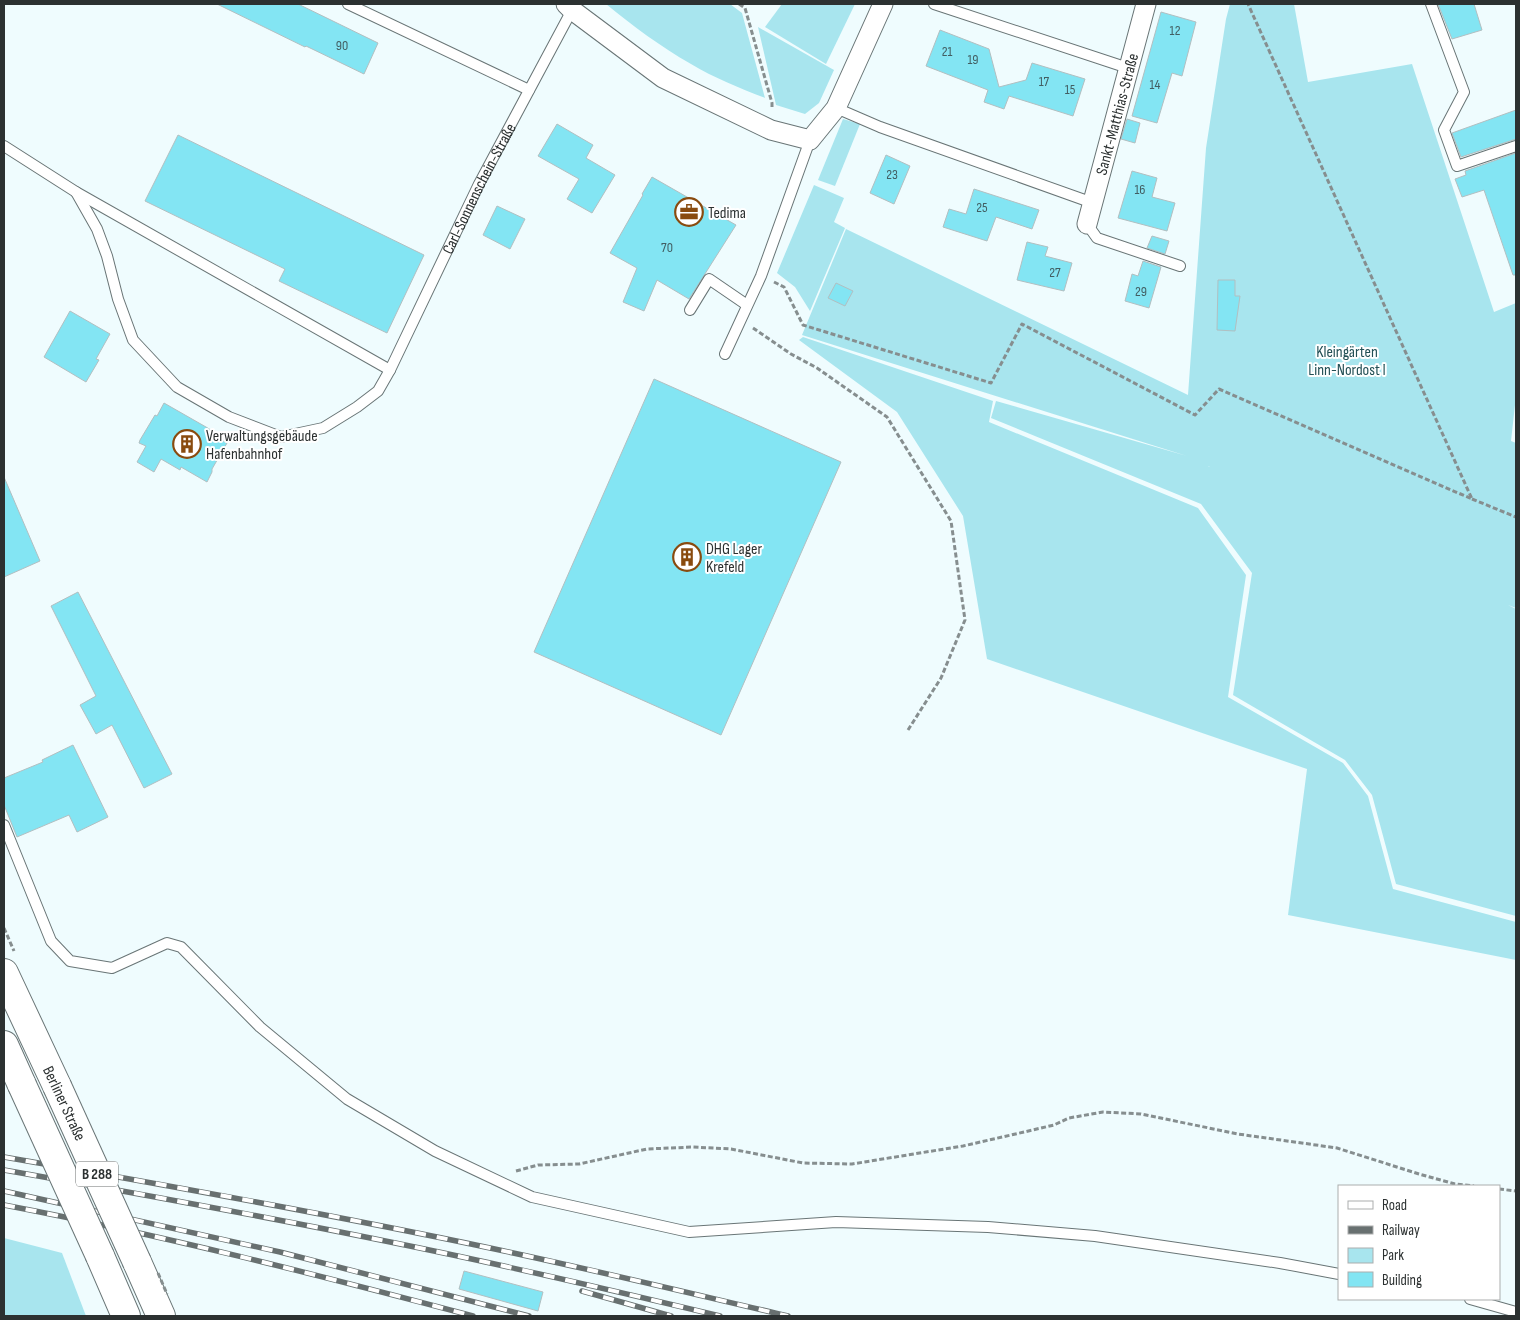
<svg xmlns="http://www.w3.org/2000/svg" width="1520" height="1320" font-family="'Sofia Sans Condensed',sans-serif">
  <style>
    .green { fill: #a8e5ee }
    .building { fill: #83e5f3; stroke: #b2bfc1 }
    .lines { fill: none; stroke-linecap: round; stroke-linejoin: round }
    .service-casing { stroke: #697576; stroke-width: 12 }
    .minor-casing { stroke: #697576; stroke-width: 21 }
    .primary-casing { stroke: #697576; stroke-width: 30 }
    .path { stroke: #868e8f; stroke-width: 3; stroke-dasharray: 5 2.5; stroke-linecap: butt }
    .service { stroke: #fff; stroke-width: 10 }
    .minor { stroke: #fff; stroke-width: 19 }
    .primary { stroke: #fff; stroke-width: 28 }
    .rail-casing { stroke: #687070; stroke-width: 5.5 }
    .rail { stroke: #fff; stroke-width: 4; stroke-dasharray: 11; stroke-linecap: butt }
    .primary-bridge-casing { stroke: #697576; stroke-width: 30; stroke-linecap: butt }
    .path-bridge { stroke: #868e8f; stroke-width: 3; stroke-dasharray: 5 2.5; stroke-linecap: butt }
    .primary-bridge { stroke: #fff; stroke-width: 28 }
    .labels { text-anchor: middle; stroke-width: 4; stroke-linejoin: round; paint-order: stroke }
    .number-label { font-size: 14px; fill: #425e62 }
    .shield { fill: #fff; stroke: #6b6f6f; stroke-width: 1 }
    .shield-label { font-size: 15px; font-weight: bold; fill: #2c3131 }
    .street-label { font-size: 16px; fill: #2c3131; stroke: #fff }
    .poi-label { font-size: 16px; fill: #2c3131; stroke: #fff; text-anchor: start }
    .park-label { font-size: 16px; fill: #224f55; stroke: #fff }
  </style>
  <rect width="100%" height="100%" fill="#effcfe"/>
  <!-- green -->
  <g class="green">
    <path d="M606,4H730L742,13L765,98C740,88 714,78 691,64C661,47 633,26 606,4Z"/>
    <polygon points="782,4 855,4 826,64 765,27"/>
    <polygon points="1230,4 1294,4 1308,82 1412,64 1494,312 1516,303 1516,396 1511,441 1516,443 1516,608 1508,605 1516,609 1516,916 1396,884 1372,795 1345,760 1233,695 1252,573 1201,504 991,418 996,401 1187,456 1210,467 1187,456 802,335 846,229 1188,395 1206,148 1226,19"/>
    <polygon points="758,27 834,70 819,103 805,114 776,105"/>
    <polygon points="843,119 860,124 835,186 818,180"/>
    <polygon points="814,185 844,198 834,222 845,228 810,311 795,287 777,273"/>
    <polygon points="803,337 993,401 989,422 1198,508 1246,575 1228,697 1343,763 1368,796 1393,889 1516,922 1516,960 1288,915 1307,769 987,659 963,516 897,412 799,340"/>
    <polygon points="4,1238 62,1253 86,1316 4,1316"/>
  </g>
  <!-- building -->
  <g class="building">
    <polygon points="217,4 298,4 378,43 364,74 306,46 305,47"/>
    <polygon points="1438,4 1474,4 1482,30 1452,39"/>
    <polygon points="1161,12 1196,22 1182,76 1172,73 1157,123 1132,116"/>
    <polygon points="940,30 989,49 999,87 1026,80 1032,63 1085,79 1073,116 1009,96 1004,109 984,102 988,90 926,66"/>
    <polygon points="1516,110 1516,139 1461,157 1452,133"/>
    <polygon points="1127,119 1140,123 1135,143 1121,139"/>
    <polygon points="557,124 593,145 586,158 615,175 592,213 567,199 579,179 538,156"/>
    <polygon points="178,135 424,255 387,333 279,281 285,269 145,201"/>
    <polygon points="1516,153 1516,275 1513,275 1484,190 1462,197 1455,179 1466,175 1465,171"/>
    <polygon points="886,155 910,166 894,204 870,193"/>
    <polygon points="1132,171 1157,178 1152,197 1175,203 1167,231 1118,218"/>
    <polygon points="652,177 736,225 689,299 657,280 644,311 623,302 637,268 610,253 643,195 642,194"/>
    <polygon points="974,189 1039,210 1032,229 996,217 987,241 943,227 949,209 966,214"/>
    <polygon points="497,206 525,219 510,249 483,235"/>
    <polygon points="1152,236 1169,241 1165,254 1147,248"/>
    <polygon points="1027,242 1048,247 1045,256 1072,263 1064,291 1017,280"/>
    <polygon points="1143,261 1161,267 1149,308 1125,301 1132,274 1138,276"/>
    <polygon points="1218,280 1235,280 1235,296 1240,296 1235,331 1217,330"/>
    <polygon points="836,283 853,291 845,306 828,298"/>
    <polygon points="70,311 110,334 96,359 99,360 86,382 44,357"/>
    <polygon points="654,379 841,462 721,735 534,652"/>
    <polygon points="164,403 206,427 214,432 212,435 227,443 212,469 212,472 207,482 181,467 180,470 161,459 154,472 137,462 146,446 139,443 140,440 155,415 157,416"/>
    <polygon points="4,477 40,561 4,577"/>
    <polygon points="78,592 172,774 144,788 112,725 96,734 80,705 96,696 51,606"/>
    <polygon points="73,745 108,817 77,832 69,815 17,837 4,805 4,778 43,762 42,760"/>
    <polygon points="464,1271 543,1292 538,1311 459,1289"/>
  </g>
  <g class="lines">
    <defs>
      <g id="service">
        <polyline points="348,4 529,90"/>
        <polyline points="934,4 1128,68"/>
        <polyline points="1431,4 1464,92 1444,130 1457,166 1516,146"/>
        <polyline points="836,108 880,127 1093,203"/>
        <polyline points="4,146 76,192 390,370"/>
        <path id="s1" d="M76,192L97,229L107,256L118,299L133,340L177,387L229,417L281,437L323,428L357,407L378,391L390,370L479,184L572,10"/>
        <polyline points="1087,224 1097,238 1180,266"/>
        <polyline points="690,310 709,279 747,305"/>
        <polyline points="725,354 761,276 810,140"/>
        <polyline points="4,825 51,941 70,961 112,968 167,943 181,947 260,1027 347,1099 435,1151 532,1197 689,1232 836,1222 988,1227 1095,1236 1280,1263 1339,1274"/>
        <polyline points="1470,1299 1516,1312"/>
      </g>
      <g id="minor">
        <polyline points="566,4 572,10 663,78 771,130 810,140 836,108 883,4"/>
        <path id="s2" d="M1087,224L1146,4"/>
      </g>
      <g id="primary">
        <polyline points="4,973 57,1086"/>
        <polyline points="4,1045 22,1085"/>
        <polyline points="100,1256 126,1316"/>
        <polyline points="137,1262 161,1316"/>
      </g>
    </defs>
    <!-- service casing -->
    <use href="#service" class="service-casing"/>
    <!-- minor casing -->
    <use href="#minor" class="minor-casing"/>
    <!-- primary casing -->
    <use href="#primary" class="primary-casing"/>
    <!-- path -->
    <g class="path">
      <polyline points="739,4 745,8 772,103 772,109"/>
      <polyline points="774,282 784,287 803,325 991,383 1022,324 1195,415 1219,389 1472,499 1248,4"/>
      <polyline points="753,328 791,354 817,368 887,417 951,521 965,620 941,678 908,730"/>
      <polyline points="1472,499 1516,517"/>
      <polyline points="4,928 14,951"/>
      <polyline points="516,1171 538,1165 579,1164 647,1149 693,1147 731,1149 803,1163 852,1164 963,1146 1024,1132 1054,1125 1069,1118 1103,1112 1141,1114 1238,1134 1337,1148 1419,1174 1455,1184 1474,1186"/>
      <polyline points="1499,1189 1516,1191"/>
    </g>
    <!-- service -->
    <use href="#service" class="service"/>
    <!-- minor -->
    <use href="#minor" class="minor"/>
    <!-- primary -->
    <use href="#primary" class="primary"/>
    <defs>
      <g id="rail">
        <path d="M4,1157C166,1185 329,1214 490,1248C590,1269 689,1293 788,1316"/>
        <path d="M4,1170C158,1197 313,1225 467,1258C551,1276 636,1296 720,1316"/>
        <polyline points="4,1191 280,1252 529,1316"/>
        <path d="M4,1205C162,1235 318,1275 473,1316"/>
        <polyline points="582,1291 671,1316"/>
      </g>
    </defs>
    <!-- rail casing -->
    <use href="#rail" class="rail-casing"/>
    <!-- rail -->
    <use href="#rail" class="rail"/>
    <defs>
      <g id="primary-bridge">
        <polyline points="22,1085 100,1256"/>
        <polyline points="57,1086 137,1262"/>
      </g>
    </defs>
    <!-- primary-bridge casing -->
    <use href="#primary-bridge" class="primary-bridge-casing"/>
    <!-- path-bridge -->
    <polyline class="path-bridge" points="158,1273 167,1294"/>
    <!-- primary-bridge -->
    <use href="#primary-bridge" class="primary-bridge"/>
  </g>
  <!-- icons -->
  <defs>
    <symbol id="office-ring" viewBox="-11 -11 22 22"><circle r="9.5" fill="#fff" stroke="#894b0f" stroke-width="1.5"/><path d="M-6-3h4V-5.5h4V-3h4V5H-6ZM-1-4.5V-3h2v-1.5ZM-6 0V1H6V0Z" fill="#894b0f"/></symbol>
    <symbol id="building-ring" viewBox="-11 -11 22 22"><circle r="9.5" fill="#fff" stroke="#894b0f" stroke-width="1.5"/><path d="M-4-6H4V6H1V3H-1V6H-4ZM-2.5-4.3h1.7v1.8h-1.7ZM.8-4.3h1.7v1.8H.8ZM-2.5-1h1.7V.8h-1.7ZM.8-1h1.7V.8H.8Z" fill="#894b0f"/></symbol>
  </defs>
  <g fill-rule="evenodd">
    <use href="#office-ring" x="673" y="196" width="32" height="32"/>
    <use href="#building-ring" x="171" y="428" width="32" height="32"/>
    <use href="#building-ring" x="671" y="541" width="32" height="32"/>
  </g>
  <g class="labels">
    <!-- number labels -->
    <g class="number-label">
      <text x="1175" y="35">12</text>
      <text x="342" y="50">90</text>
      <text x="947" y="56">21</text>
      <text x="973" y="64">19</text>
      <text x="1044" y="86">17</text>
      <text x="1155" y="89">14</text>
      <text x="1070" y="94">15</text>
      <text x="892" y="179">23</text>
      <text x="1140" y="194">16</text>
      <text x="982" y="212">25</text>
      <text x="667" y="252">70</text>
      <text x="1055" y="277">27</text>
      <text x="1141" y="296">29</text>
    </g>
    <!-- shield labels -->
    <rect class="shield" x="76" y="1161.5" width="42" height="25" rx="4"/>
    <g class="shield-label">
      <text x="97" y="1179">B 288</text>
    </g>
    <!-- street labels -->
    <g class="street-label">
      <text dy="6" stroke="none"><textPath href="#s2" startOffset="114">Sankt-Matthias-Straße</textPath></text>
      <text dy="6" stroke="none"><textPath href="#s1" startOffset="675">Carl-Sonnenschein-Straße</textPath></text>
      <text transform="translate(65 1103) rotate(65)" y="6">Berliner Straße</text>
    </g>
    <!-- poi labels -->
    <g class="poi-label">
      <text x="708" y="218">Tedima</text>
      <text x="206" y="441">Verwaltungsgebäude<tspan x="206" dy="18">Hafenbahnhof</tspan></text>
      <text x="706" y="554">DHG Lager<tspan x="706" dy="18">Krefeld</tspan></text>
    </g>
    <!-- park labels -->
    <g class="park-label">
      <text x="1347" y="357">Kleingärten<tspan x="1347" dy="18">Linn-Nordost I</tspan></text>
    </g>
  </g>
  <!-- border -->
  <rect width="1520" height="1320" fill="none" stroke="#2c3131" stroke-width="10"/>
  <!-- legend -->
  <rect x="1338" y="1185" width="162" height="115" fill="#ffffff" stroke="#abadad"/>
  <rect x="1348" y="1201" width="25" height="8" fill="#ffffff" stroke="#abadad"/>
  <text x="1382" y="1210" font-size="15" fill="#2c3131">Road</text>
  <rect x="1348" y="1226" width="25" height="8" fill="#687070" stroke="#abadad"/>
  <text x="1382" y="1235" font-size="15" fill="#2c3131">Railway</text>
  <rect x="1348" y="1248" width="25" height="15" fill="#a8e5ee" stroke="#abadad"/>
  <text x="1382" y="1260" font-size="15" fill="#2c3131">Park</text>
  <rect x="1348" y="1272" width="25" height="15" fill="#83e5f3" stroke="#abadad"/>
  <text x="1382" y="1285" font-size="15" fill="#2c3131">Building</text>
</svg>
